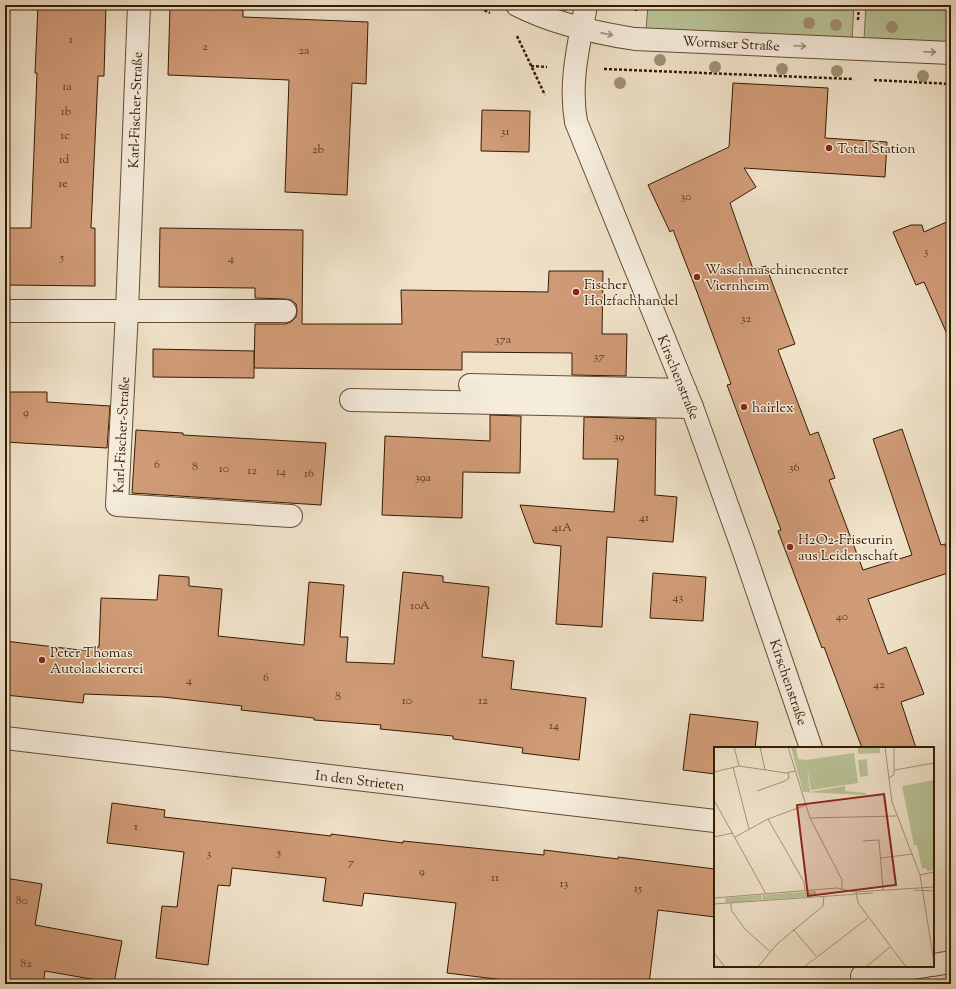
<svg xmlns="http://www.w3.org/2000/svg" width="956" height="989" font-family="'Sorts Mill Goudy',serif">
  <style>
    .green { fill: #b9c397; stroke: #786e4c }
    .building { fill: #d09b77; stroke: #361a00 }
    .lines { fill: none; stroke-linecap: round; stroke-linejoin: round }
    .minor-casing { stroke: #644c32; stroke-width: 24 }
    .path { stroke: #361a00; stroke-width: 2.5; stroke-dasharray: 3 2; stroke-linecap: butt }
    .minor { stroke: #f5ecdc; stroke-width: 22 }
    .tree { fill: #9f9073 }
    .oneway { stroke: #9f8e79 }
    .poi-dot { fill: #8f2418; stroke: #f5ecdc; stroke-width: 1.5 }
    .labels { text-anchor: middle; stroke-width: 3; stroke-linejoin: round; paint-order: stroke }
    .number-label { font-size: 12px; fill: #5c3a1e }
    .street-label { font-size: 14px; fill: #361a00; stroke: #f5ecdc }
    .poi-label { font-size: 14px; fill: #361a00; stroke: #f5ecdc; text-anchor: start }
    .inset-road { fill: none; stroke: #a69279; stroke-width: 1 }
    .view { fill: #8f2418; fill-opacity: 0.15; stroke: #8f2418; stroke-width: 2 }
    .inset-edge { fill: none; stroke: #361a00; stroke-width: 2 }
  </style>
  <rect width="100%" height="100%" fill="#f0e2c9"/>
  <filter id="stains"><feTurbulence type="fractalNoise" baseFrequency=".005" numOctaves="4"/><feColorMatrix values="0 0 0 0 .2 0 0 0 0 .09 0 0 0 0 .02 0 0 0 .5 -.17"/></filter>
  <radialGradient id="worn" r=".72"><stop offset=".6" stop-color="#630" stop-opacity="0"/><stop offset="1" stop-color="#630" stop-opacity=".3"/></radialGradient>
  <!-- green -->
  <g class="green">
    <polygon points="538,5 568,5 568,9 561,13"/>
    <polygon points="648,5 854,5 852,40 646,30"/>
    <polygon points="866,5 951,5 951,44 864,39"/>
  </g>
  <!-- building -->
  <g class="building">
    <polygon points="38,5 106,5 104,76 98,76 91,228 95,228 95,286 5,285 5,228 31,228 37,73 35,73"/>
    <polygon points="170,7 243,10 243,17 368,22 366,84 352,83 347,195 285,192 289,80 168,75"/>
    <polygon points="733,83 828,88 825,138 887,142 885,177 744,168 756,187 730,203 753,269 766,266 795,344 778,350 810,435 818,432 835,478 829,480 863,570 912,555 873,439 902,429 941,545 945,544 951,564 951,572 868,599 888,654 906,647 924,694 901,702 916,748 862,748 824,647 822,648 778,531 781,530 727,385 731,384 697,292 673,230 670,232 648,185 729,147"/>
    <polygon points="482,110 530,111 529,152 481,151"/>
    <polygon points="951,220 951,343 924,282 916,285 893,232 911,225 922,225 924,232"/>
    <polygon points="160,228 303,230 302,324 402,324 401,290 548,292 549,271 603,271 602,334 627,334 626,376 572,375 572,353 462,352 462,370 254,368 255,324 285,324 291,322 296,317 297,311 296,304 291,300 285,299 255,298 255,288 159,287"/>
    <polygon points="153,349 254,351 254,378 153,377"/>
    <polygon points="5,392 47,392 47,402 110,406 107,448 5,442"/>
    <polygon points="490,415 521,416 520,473 463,472 462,518 382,515 385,436 490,441"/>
    <polygon points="584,417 656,419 655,495 677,497 673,542 607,537 602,627 556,624 561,546 534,543 520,505 614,512 618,459 583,459"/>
    <polygon points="136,430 183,433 183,435 326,443 321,505 132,493"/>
    <polygon points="403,572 443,576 443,582 489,587 482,657 514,661 511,689 586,698 579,760 522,753 523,748 453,739 453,736 380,729 381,725 314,720 314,718 241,710 242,706 163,697 84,694 83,703 5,695 5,641 88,651 88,647 99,647 101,598 157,600 159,575 189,577 189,586 222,589 218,636 304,645 309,582 344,585 340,637 348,637 346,662 394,664"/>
    <polygon points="653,573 706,577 703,621 650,618"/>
    <polygon points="690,714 758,722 755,748 715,748 715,774 683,770"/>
    <polygon points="112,803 165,810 164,817 331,836 331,834 403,843 403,841 544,855 544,850 618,859 618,857 715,869 715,917 658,910 649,984 536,984 447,973 456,903 364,893 362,906 323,901 326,878 232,868 230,886 218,885 208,965 156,958 162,906 177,907 184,852 107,843"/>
    <polygon points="5,878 42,884 35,925 122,941 114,983 45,971 43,984 28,984 5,981"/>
  </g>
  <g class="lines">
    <defs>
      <g id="minor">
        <polyline points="139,5 127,311 117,505 291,516"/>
        <path d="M517,5C552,23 596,33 635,39L951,53"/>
        <path d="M586,5C579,45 569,81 576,122L692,407L744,552L811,748"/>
        <polyline points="5,311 285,311"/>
        <polyline points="470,385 685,390"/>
        <polyline points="351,400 692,407"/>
        <polyline points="5,738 715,821"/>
        <polyline points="933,965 951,962"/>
        <polyline points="862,976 926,966"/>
      </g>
    </defs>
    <!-- minor casing -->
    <use href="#minor" class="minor-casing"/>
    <!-- path -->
    <g class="path">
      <polyline points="420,5 480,8 490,13"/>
      <polyline points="636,11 637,5"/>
      <polyline points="858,20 859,5"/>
      <polyline points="517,36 545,95"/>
      <polyline points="531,66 547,67"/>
      <polyline points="604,69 853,79"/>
      <polyline points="874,80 951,84"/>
    </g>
    <!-- minor -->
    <use href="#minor" class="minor"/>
  </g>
  <!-- trees -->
  <g class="tree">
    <circle cx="809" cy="23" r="6"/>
    <circle cx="836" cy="25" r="6"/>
    <circle cx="892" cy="27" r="6"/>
    <circle cx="660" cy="60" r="6"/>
    <circle cx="715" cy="67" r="6"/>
    <circle cx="782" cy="69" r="6"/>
    <circle cx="837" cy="71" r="6"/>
    <circle cx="923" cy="76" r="6"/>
    <circle cx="620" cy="83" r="6"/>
  </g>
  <!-- one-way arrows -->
  <defs><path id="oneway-shaft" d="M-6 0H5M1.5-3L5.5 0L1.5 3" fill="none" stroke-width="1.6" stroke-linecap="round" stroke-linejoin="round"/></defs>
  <g class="oneway">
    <use href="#oneway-shaft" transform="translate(607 34) rotate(11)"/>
    <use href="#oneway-shaft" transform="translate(800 46) rotate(3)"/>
    <use href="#oneway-shaft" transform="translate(930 52) rotate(2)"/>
  </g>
  <!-- markers -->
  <g class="poi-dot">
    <circle cx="829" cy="148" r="4"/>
    <circle cx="697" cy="277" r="4"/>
    <circle cx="576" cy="292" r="4"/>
    <circle cx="744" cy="407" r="4"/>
    <circle cx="790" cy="547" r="4"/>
    <circle cx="42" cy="660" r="4"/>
  </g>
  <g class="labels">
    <!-- number labels -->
    <g class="number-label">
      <text x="71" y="43">1</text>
      <text x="205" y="50">2</text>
      <text x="304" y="54">2a</text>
      <text x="67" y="90">1a</text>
      <text x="66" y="115">1b</text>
      <text x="505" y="135">31</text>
      <text x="65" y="139">1c</text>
      <text x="318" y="153">2b</text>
      <text x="64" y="163">1d</text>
      <text x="63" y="187">1e</text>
      <text x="686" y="200">30</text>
      <text x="926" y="255">3</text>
      <text x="62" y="261">5</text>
      <text x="231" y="262">4</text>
      <text x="746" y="322">32</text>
      <text x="503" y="343">37a</text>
      <text x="599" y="360">37</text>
      <text x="26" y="416">9</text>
      <text x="619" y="440">39</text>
      <text x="157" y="468">6</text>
      <text x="195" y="470">8</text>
      <text x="794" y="471">36</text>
      <text x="224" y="472">10</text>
      <text x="252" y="474">12</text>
      <text x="281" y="475">14</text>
      <text x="309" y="477">16</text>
      <text x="423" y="481">39a</text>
      <text x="644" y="521">41</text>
      <text x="562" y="531">41A</text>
      <text x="678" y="601">43</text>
      <text x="420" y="609">10A</text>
      <text x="842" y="620">40</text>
      <text x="266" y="681">6</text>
      <text x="189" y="684">4</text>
      <text x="879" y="688">42</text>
      <text x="338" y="700">8</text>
      <text x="407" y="704">10</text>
      <text x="483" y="704">12</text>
      <text x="554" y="729">14</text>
      <text x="136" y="830">1</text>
      <text x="279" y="856">5</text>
      <text x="209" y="857">3</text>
      <text x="351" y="866">7</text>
      <text x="422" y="875">9</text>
      <text x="495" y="881">11</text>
      <text x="564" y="887">13</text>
      <text x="638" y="892">15</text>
      <text x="22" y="904">80</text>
      <text x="26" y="967">82</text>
    </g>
    <!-- street labels -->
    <g class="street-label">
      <text transform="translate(731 43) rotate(3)" y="5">Wormser Straße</text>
      <text transform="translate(135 110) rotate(-88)" y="5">Karl-Fischer-Straße</text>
      <text transform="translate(679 377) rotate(68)" y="5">Kirschenstraße</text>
      <text transform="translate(121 435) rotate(-87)" y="5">Karl-Fischer-Straße</text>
      <text transform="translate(789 682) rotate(71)" y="5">Kirschenstraße</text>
      <text transform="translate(360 780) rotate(7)" y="5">In den Strieten</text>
    </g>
    <!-- poi labels -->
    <g class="poi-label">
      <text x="837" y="153">Total Station</text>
      <text x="705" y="274">Waschmaschinencenter<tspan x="705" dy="16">Viernheim</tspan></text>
      <text x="584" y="289">Fischer<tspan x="584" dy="16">Holzfachhandel</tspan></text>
      <text x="752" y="412">hairlex</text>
      <text x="798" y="544">H2O2-Friseurin<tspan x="798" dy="16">aus Leidenschaft</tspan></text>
      <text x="50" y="657">Peter Thomas<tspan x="50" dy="16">Autolackiererei</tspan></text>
    </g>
  </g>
  <!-- overview -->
  <g transform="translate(714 747)">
    <rect width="220" height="220" fill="#f0e2c9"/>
    <path d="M77,0H82L84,12L92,13L140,6L144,36L97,43L93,19L96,45L131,39V44L151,46L152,48L89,45ZM144,0H166V6L144,7ZM153,12L154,29L146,30L144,13ZM220,33V123L213,124L212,121L208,122L203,98H200L188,39ZM102,144V149L49,153L48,148ZM47,148L48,153L12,156L11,151Z" fill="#b9c397"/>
    <path class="inset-road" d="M20,0L25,19M46,0L51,23M74,0L96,71L128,133V143M171,0L178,55L206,128L220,215M19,20L35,82M181,23L220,16M0,25L25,19L72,26L81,24M174,31L180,28V0M43,44L71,34L75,31L74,26M0,53L52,147M96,71L182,69M54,72L90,135L91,144M0,90L19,86M21,90L54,72L92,58M149,94L165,93L169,143M166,111L199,107M206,128L220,125M200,143L220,144M142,145L144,156L192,220M0,151L123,141L141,145L220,140M17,156V163L31,182L55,204M0,157L159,146M79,182L102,209M0,206L11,220M44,220L63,197L109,159L110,149M90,220L154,171M152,220L176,200"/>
    <path class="view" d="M170,47L182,138L94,149L83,58Z"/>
    <rect width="220" height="220" class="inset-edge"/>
  </g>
  <!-- margin -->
  <rect width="956" height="989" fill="none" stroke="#f0e2c9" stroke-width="20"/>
  <rect x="6" y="6" width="944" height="977" fill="none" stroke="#361a00" stroke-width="2"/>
  <rect x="10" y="10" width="936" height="969" fill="none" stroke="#361a00"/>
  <rect width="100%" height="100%" filter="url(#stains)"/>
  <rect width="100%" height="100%" fill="url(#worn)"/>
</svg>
